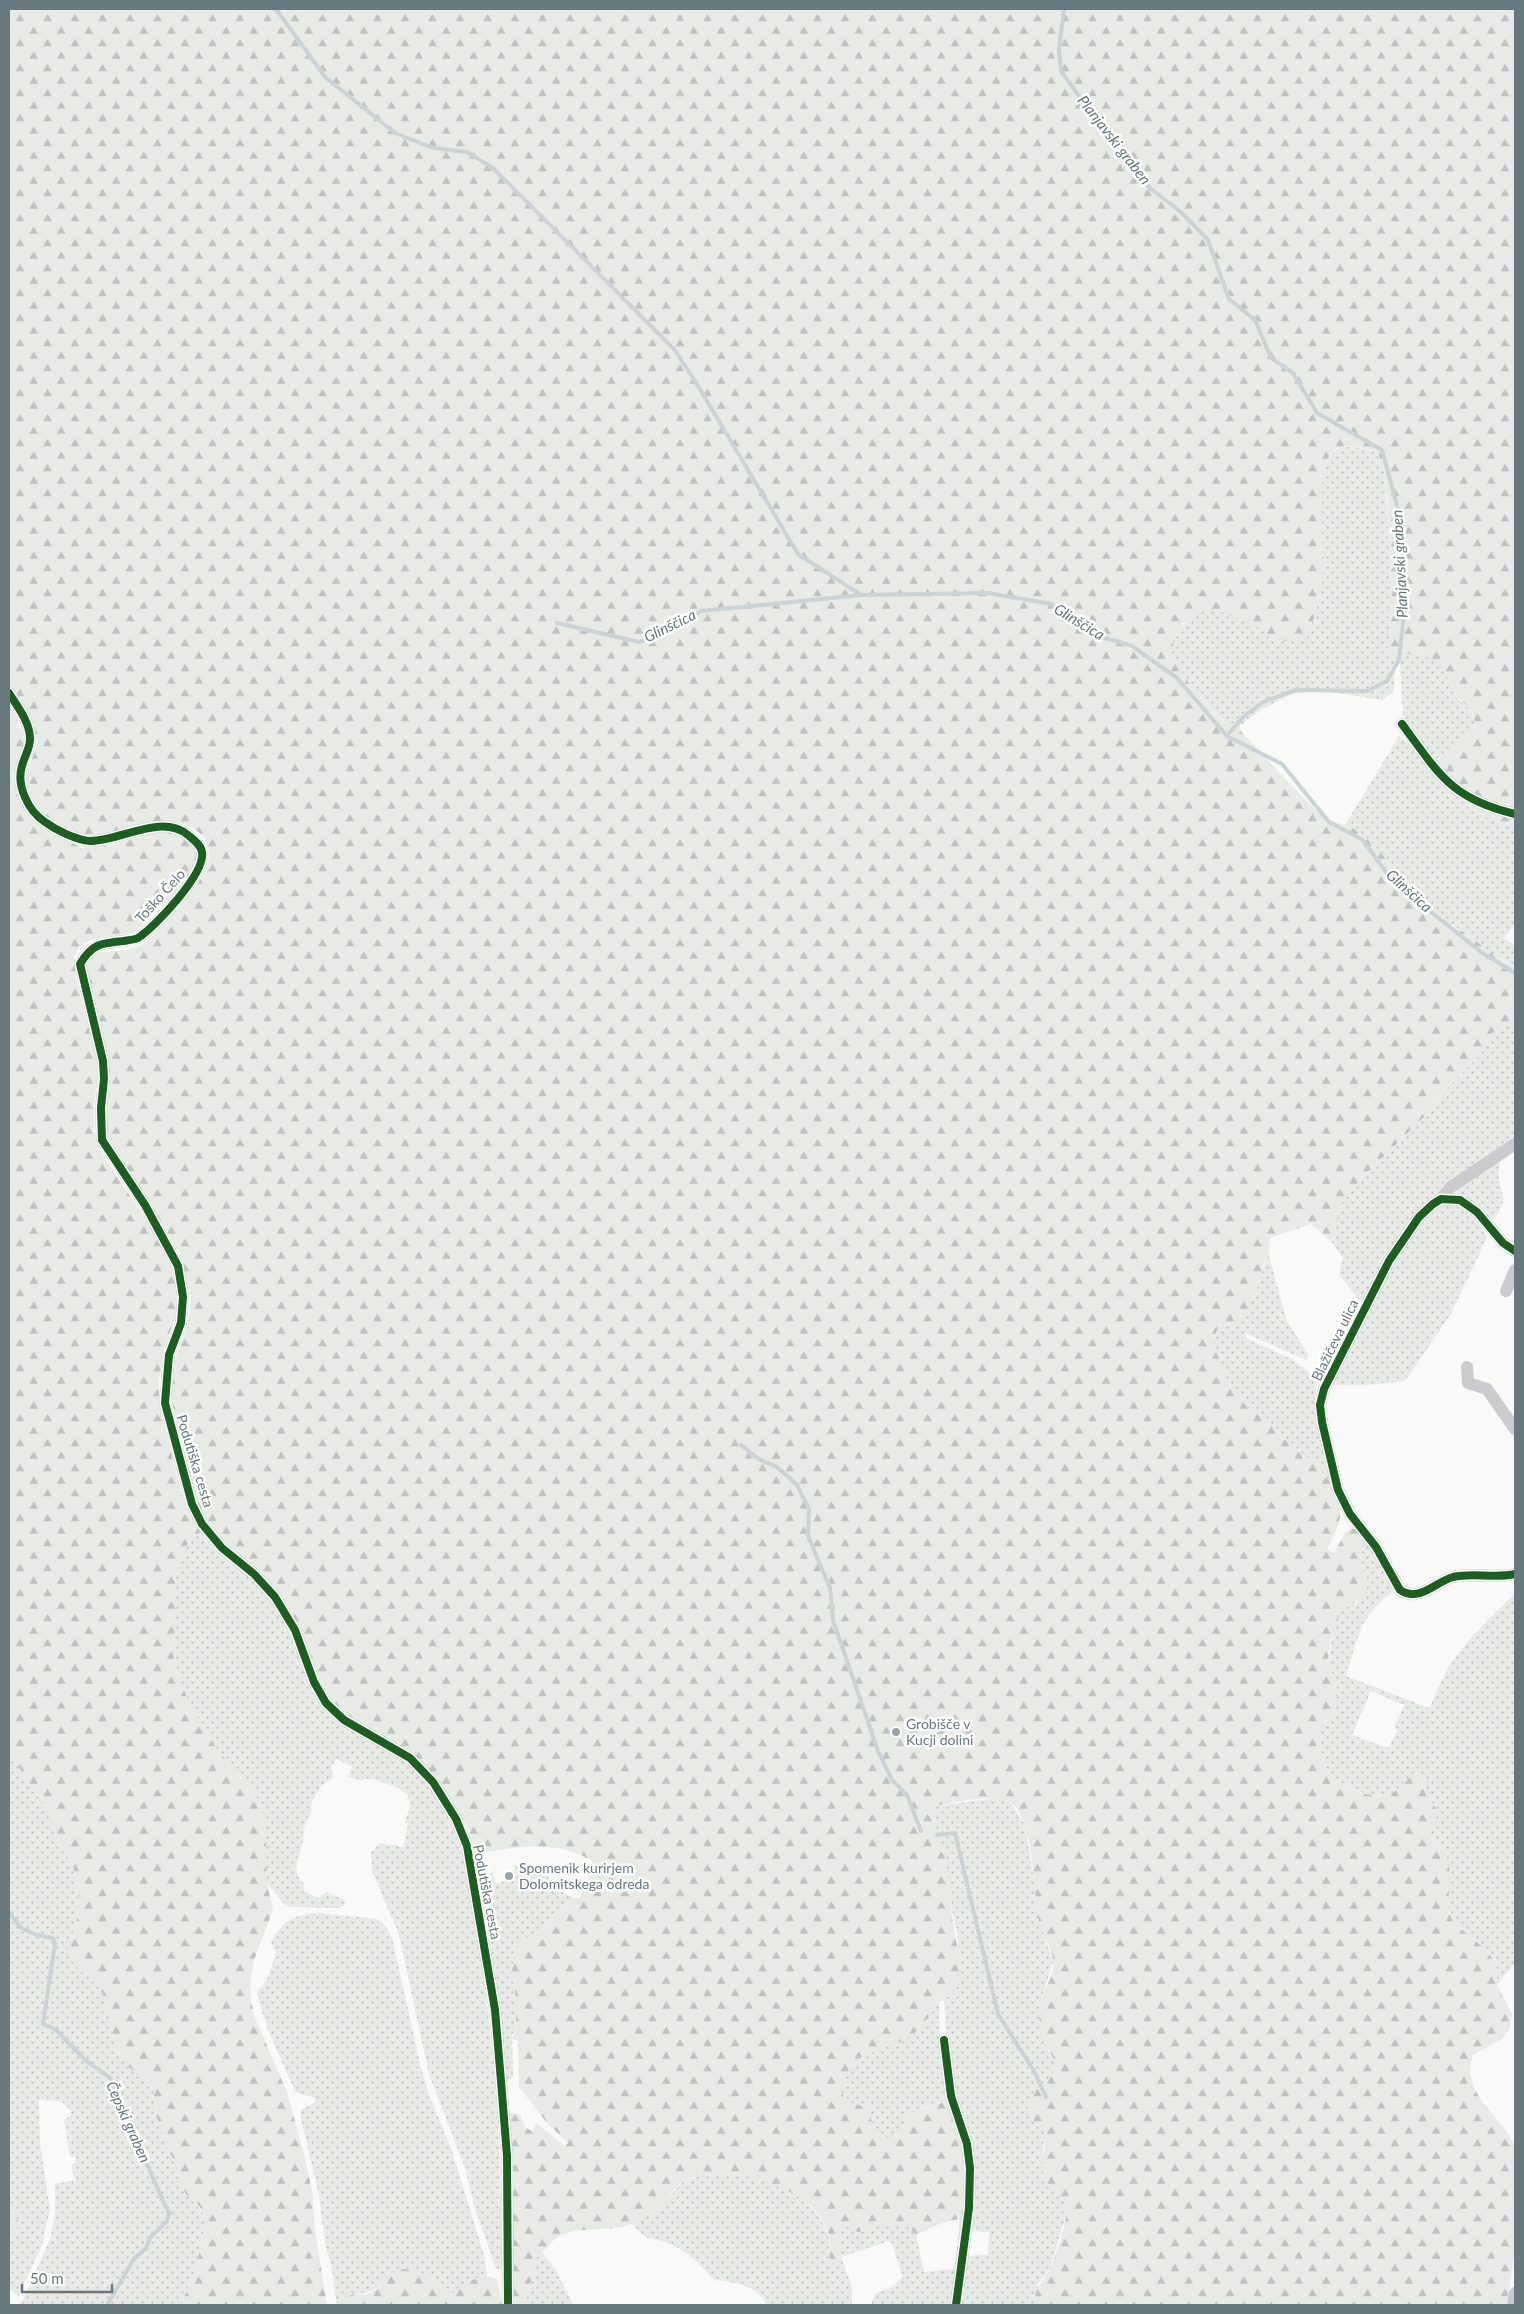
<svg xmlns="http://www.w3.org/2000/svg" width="1524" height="2314" font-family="Lato,sans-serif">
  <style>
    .grass { fill: url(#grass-dots); fill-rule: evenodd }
    .forest { fill: url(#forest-firs) }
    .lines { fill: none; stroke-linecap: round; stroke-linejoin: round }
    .stream { stroke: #cbd3d4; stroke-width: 4 }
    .minor { stroke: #c9cbcc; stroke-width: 12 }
    .cycleway-casing { stroke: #fff; stroke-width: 11 }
    .cycleway { stroke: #1b5e20; stroke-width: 8 }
    .poi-dot { fill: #9aa5a9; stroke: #fff; stroke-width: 2 }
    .labels { text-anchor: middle; stroke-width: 5; stroke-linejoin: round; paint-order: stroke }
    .street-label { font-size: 14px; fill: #67787e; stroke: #fff }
    .poi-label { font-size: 14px; fill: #67787e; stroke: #fff; text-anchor: start }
    .water-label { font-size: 15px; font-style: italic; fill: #637678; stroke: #fff }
  </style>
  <defs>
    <pattern id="grass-dots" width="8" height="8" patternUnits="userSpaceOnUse" patternTransform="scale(1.25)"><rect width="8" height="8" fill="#e8eae6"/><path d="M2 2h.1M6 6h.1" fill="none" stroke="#c0c2c0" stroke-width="1.8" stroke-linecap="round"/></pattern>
    <pattern id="forest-firs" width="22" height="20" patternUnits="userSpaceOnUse" patternTransform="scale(1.25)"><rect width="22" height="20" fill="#e8eae6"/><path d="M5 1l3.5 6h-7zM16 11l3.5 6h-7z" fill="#c0c2c0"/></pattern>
  </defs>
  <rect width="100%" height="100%" fill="#f9f9f8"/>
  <!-- grass -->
  <g class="grass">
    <path d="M1343,447H1355L1376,452L1382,461L1385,474L1392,600L1388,653C1409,652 1432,651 1445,671C1449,678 1450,686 1454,693C1463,708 1472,704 1475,724C1464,742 1446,758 1426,762C1448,793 1477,818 1515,828V924L1504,938L1515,946V967L1489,952L1468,934L1454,926L1443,923L1427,912L1414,893L1355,829L1345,825L1399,736L1411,744L1413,732L1403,715L1400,663L1395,664L1394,691L1382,700L1317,690L1292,694L1262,709L1241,725L1239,722L1228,725L1186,682L1171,652C1176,633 1179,626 1196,615C1199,613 1203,610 1206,610C1227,607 1264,629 1280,641L1322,485C1325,470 1325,452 1343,447Z"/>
    <path d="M1515,1022V1151L1500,1158C1500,1165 1498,1173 1499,1179C1503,1201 1508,1196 1495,1218L1489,1220L1458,1193L1452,1184L1441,1193L1363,1304L1339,1275L1343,1258L1331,1241L1342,1202L1362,1178L1427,1114L1447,1088L1480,1055L1491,1033Z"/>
    <path d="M1446,1202C1466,1208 1478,1219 1487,1238L1451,1314L1405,1381L1367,1385H1330L1380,1283L1423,1217Z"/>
    <path d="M1269,1256L1287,1321L1308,1354L1306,1360L1245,1333L1247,1339L1292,1359L1313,1375L1317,1383L1314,1407L1330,1480L1326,1479L1315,1459L1310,1460L1298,1452L1293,1444L1283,1439L1269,1422L1246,1407L1229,1385L1212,1341L1220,1324L1234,1326C1244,1313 1252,1302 1258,1286C1262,1275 1262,1266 1269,1256Z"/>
    <path d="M201,1532L265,1591L285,1622L312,1692C332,1725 371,1737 401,1759C415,1769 427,1784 437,1798C465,1837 469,1884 476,1930C495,2043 502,2154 502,2268L498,2270L495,2266L475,2209L465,2168L429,2074L399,1935L372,1871L371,1852L380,1843L403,1847L408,1825L405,1822L410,1806L408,1796L399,1788L373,1779L357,1780L348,1777L352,1767L336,1759L331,1767L333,1777L321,1787L311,1803C313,1812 308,1817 305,1825C302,1831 304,1835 303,1840C300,1857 289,1870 304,1884V1891L318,1898L327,1892L346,1901L344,1906L337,1908L290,1907L283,1903L267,1883L262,1804L217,1749L190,1706L178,1674L172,1650L175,1631V1582L179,1563L189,1541Z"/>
    <path d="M1367,1540L1393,1584L1392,1592C1359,1617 1358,1638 1346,1676L1429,1708C1435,1698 1438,1686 1444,1676C1461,1644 1490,1618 1515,1593V1963L1497,1985L1496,1963L1485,1949L1453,1922L1448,1909L1445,1849L1434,1842L1428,1833L1435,1820L1436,1808L1426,1795L1424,1779L1418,1773C1405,1778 1401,1791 1387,1795C1368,1799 1332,1783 1324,1764C1320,1754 1320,1736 1320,1725L1327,1721C1328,1696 1326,1622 1346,1606C1348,1604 1353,1604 1357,1603L1367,1581C1362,1564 1358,1556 1367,1540ZM1371,1691L1404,1705L1394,1727L1398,1730L1388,1748L1352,1735Z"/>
    <path d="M9,1748C19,1771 33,1789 47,1809C53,1818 53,1828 57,1838C60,1847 68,1855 72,1864C79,1882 79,1910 75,1928C73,1935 66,1941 68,1949C71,1969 94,1976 102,1993C113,2018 111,2067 142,2074L153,2089L156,2115L168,2149L177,2166L179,2179L206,2218L196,2269L181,2305H21L50,2239L55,2215V2184L75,2180L71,2165L76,2163L75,2157H70L64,2120L70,2116L71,2111L61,2101L39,2100L40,2143L50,2209L42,2245L19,2296L9,2289V2238L19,2225L9,2201Z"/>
    <path d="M999,1798L1010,1802L1025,1825L1042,1929L1053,1962L1040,2003L1039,2015L1047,2049L1055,2060C1054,2067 1053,2077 1047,2082C1043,2085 1039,2085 1037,2089C1024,2105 1026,2120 1044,2127L1046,2135L1042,2153L1046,2183L1064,2200L1067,2212L1050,2268L1038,2284L1035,2305H958L962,2280L969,2256L988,2254L989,2232L969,2231L959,2108L947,2044L944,1999L953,1993L957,1986L958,1939L933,1816L934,1806Z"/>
    <path d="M514,1865C549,1866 549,1885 573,1898L541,1931L522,1941L512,1971L516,1999V2027L512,2035L513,2077L506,2083L478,1880L492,1872L496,1883L515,1880Z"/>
    <path d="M321,1913L377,1919L386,1926L392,1938L421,2067L429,2095L451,2148L485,2258L487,2276L474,2279L453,2296V2293L448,2289L383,2281C374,2292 368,2292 355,2294C348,2296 343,2302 336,2301L332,2269L325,2244L319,2195L301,2119V2110L314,2103L315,2098L295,2092C282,2059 264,2028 257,1992C269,1981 271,1968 276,1952L271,1943C283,1919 295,1914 321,1913Z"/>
    <path d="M939,2002L940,2040L950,2102C935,2099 919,2109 906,2118C904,2132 899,2136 885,2139L875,2133L868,2107L851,2103L841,2093L843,2079L855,2061L867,2053L912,2035Z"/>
    <path d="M708,2173C723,2174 739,2174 754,2177C789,2184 836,2216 829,2255L841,2257C839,2247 834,2235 842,2226L872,2223L908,2226L916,2235L924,2272L954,2269L959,2232V2208H967L953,2305H871L875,2294L892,2287L903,2277L892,2244L889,2241L841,2257L852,2287V2305H766C759,2285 733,2282 714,2280C701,2265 685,2249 665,2242C644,2236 648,2241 632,2224L658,2210L683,2181Z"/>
    <polygon points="542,2253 555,2268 573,2305 524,2305 535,2268 535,2259"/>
  </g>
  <!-- forest -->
  <g class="forest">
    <path d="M9,9H1515V828C1477,818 1449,793 1425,762L1439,759L1467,736L1475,725L1473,713L1455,694L1444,670L1436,662L1422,654L1388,653L1392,600L1387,498L1385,474L1382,461L1376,452C1365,448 1345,442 1334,450C1314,466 1326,548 1323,574C1321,598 1314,619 1306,641H1280L1252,624L1219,611L1205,610L1183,623L1176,635L1171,652C1187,684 1202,701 1228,725L1239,722L1241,731L1248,739C1272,764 1296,792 1322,815C1335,826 1354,824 1366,837C1389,859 1406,887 1426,911C1433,920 1445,922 1455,927C1477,938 1492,958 1515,967V1022L1491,1033L1480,1055L1447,1087L1427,1114L1362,1178L1342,1202L1331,1241L1311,1224L1270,1238L1269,1256L1263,1264L1259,1283L1241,1325L1234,1326L1220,1324L1212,1341L1229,1385L1246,1406L1269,1422L1283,1439L1293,1444L1298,1452L1310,1460L1315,1459L1326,1479L1330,1480C1344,1515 1344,1516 1327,1549L1334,1553L1345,1533L1351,1528L1359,1531L1367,1540C1351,1567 1373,1571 1366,1591C1361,1605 1344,1602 1339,1616C1334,1631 1326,1650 1329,1665C1331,1673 1335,1680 1337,1687C1338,1696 1335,1706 1334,1714L1320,1725C1320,1736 1320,1754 1324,1764C1332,1783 1368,1800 1387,1795C1401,1791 1405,1778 1418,1773L1424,1779L1426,1795L1436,1808L1435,1820L1428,1833L1434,1842L1445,1849L1450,1872L1448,1909L1453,1922L1485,1949L1496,1963L1497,1985L1512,2014L1510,2028L1502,2039L1473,2055C1459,2094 1502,2115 1515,2147V2249L1507,2305H1035C1033,2290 1042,2282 1049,2271C1055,2258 1067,2225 1066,2211C1066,2194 1049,2191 1044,2177C1038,2160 1049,2144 1044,2128C1026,2120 1024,2104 1037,2088C1044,2080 1056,2079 1054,2062C1054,2055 1046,2049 1044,2042C1041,2034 1040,2023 1039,2016C1037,1996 1055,1980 1053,1961C1052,1946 1041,1933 1038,1918C1033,1890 1035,1818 1010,1802C995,1793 952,1803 934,1806C932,1821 940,1838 944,1853C949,1874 949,1896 952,1917C956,1939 962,1964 957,1985C955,1995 945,1996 938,2003C928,2013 925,2026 912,2035C882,2056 849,2045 841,2093L851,2103L868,2107L875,2133L885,2139C910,2133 897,2129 909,2114L935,2103L950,2102L961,2130L967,2208H959L958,2219L939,2224L916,2235L908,2226L872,2223L866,2231L857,2232L849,2225L842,2226C834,2235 839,2247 841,2257L837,2264L831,2263C827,2247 834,2240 824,2223C803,2184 724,2162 685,2180C674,2185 667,2203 657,2210C651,2215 641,2220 634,2223C613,2233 583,2226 563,2234C553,2238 544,2252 535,2259V2268L524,2305H512L509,2113L520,2114C523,2122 524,2129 533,2131L536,2123L565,2146L568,2143L547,2123L519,2087L518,2040L512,2039L516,2027V1999L512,1971L514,1952L522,1941L541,1931L573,1898H579L593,1872L592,1861C557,1839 515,1847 475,1854L468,1827L433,1774L347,1716L328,1696L317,1679L305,1644L204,1519L193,1490L171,1399L175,1359L188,1325L191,1297L179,1253L148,1199L118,1157L108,1136L87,981V962L94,953C107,951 127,952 139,946C149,941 159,928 167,920C187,898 235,851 191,827C154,807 120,843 84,836C78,835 72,830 67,828C57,823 48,820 41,811C18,783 27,774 38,742L24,708L9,683Z"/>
    <path d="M9,705L15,714L25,741L12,777L20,800L41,827L82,848L112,845L152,833L170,832L189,840L198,855L193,871L181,887L135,932L94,939L81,944L74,957L76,980L97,1059L98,1079L94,1102V1131L102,1154L157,1236L169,1261L177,1288L175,1318L164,1350L159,1380V1404L182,1495L201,1532L189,1541L179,1563L175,1582V1631L172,1650L178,1674L190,1706L217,1749L262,1804L266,1837L267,1883L273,1910L254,1960L250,1982L251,2000L255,2018L287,2092L304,2155L313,2195L314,2225L327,2305H181L196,2269L206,2218L200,2207L186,2194L179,2179L177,2166L168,2149L156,2115L153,2089L142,2074C111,2067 113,2019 102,1993C94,1976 71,1969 68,1949C66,1941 73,1935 75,1928C80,1910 79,1882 72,1864C68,1855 60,1847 57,1838C53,1828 53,1818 47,1809C33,1789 19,1771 9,1748Z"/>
    <polygon points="9,2201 14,2208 19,2225 9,2238"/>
    <path d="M403,2269C425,2271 438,2280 454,2294C465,2283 480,2272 497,2279L502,2305H338L336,2301L354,2294L366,2295L377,2289L392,2272Z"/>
  </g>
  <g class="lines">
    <!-- stream -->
    <g class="stream">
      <polyline points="276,9 325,77 395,133 433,148 467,152 493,168 674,349 695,381 798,554 861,595"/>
      <polyline points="1064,9 1059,50 1061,71 1121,154 1151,189 1181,212 1208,240 1229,299 1255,320 1271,358 1293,373 1317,413 1382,450 1400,517 1404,613 1399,660 1387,681 1367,691 1296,690 1263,702 1243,717 1227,736"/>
      <polyline points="557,623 639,642 669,631 701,611 861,595 988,593 1051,604 1102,637 1132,646 1177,678 1227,736 1282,764 1329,822 1363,840 1388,875 1411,896 1481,952 1515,973"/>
      <polyline points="741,1445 760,1460 777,1467 797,1485 809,1509 808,1536 830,1588 833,1620 878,1751 892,1780 907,1795 921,1831"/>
      <polyline points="937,1835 955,1833 998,2014 1034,2071 1046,2097"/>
      <polyline points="9,1912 21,1928 37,1935 53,1938 55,1944 43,2024 55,2029 85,2060 109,2077 123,2104 134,2135 169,2214 167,2221 150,2238 146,2248 134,2259 107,2305"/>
    </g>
    <!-- minor -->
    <g class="minor">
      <path d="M9,693C17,706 29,721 30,737C31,747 24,757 22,766C16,785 28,811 45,822C56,830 76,840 90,841C121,841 161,813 188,835C194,840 201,845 202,852C206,873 155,927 138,938C134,940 128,940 123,941C101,943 92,944 80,964L103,1061L104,1079L101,1108L102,1140L145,1205L178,1266L183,1297L181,1323L169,1355L165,1403L192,1504L202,1524L222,1548L254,1574L275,1597L295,1630L314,1682L326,1703L344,1720L410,1758L433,1782L456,1819L467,1846L495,2010L501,2081L507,2156L508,2305"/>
      <path d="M1402,724C1439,774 1451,799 1515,814"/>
      <polyline points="1441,1199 1451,1187 1515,1144"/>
      <path d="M1515,1251L1503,1243L1477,1212L1460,1200L1441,1199L1433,1204L1419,1217L1389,1261L1324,1389L1320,1405L1322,1422L1338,1490L1350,1514L1376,1547L1400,1590C1419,1603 1435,1582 1453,1577C1474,1572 1494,1579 1515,1574"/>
      <polyline points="1506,1291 1515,1270"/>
      <polyline points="1467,1367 1468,1383 1487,1389 1515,1429"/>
      <polyline points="944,2040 951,2096 967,2144 970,2168 969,2208 956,2305"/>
      <polyline points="1513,2305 1515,2293"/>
    </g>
    <defs>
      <g id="cycleway">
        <path d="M9,693C17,706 29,721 30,737C31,747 24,757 22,766C16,785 28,811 45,822C56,830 76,840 90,841C121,841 161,813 188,835C194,840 201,845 202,852C206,873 155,927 138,938C134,940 128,940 123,941C101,943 92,944 80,964L103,1061L104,1079L101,1108L102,1140L145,1205L178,1266L183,1297L181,1323L169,1355L165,1403L192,1504L202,1524L222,1548L254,1574L275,1597L295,1630L314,1682L326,1703L344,1720L410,1758L433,1782L456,1819L467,1846L495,2010L501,2081L507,2156L508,2305"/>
        <path d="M1402,724C1439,774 1451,799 1515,814"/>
        <path d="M1515,1251L1503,1243L1477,1212L1460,1200L1441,1199L1433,1204L1419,1217L1389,1261L1324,1389L1320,1405L1322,1422L1338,1490L1350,1514L1376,1547L1400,1590C1419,1603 1435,1582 1453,1577C1474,1572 1494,1579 1515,1574"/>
        <polyline points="944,2040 951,2096 967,2144 970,2168 969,2208 956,2305"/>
      </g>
    </defs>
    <!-- cycleway casing -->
    <use href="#cycleway" class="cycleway-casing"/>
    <!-- cycleway -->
    <use href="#cycleway" class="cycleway"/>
  </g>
  <!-- markers -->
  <g class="poi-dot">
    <circle cx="896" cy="1732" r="5"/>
    <circle cx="509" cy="1876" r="5"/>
  </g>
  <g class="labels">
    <!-- street labels -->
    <g class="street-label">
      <text transform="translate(160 896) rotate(-48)" y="5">Toško Čelo</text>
      <text transform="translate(1335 1340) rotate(-64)" y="5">Blažičeva ulica</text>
      <text transform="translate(195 1461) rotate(73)" y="5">Podutiška cesta</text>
      <text transform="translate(487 1892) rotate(79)" y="5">Podutiška cesta</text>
    </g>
    <!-- poi labels -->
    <g class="poi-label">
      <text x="906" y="1729">Grobišče v<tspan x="906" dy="16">Kucji dolini</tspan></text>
      <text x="519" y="1873">Spomenik kurirjem<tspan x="519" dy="16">Dolomitskega odreda</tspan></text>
    </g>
    <!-- water labels -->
    <g class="water-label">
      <text transform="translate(1114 140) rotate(52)" y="5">Planjavski graben</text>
      <text transform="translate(1400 564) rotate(-93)" y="5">Planjavski graben</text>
      <text transform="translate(1079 622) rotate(31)" y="5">Glinščica</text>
      <text transform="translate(670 626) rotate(-26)" y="5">Glinščica</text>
      <text transform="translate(1409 891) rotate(42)" y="5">Glinščica</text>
      <text transform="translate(128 2122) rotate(66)" y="5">Čepski graben</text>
    </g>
  </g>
  <!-- border -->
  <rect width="1524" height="2314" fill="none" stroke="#67787e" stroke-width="20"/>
  <!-- scale -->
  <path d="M22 2284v8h90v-8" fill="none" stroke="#67787e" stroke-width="2.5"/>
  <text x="30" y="2284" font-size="15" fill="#67787e" stroke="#ffffff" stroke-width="4" paint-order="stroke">50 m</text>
</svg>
